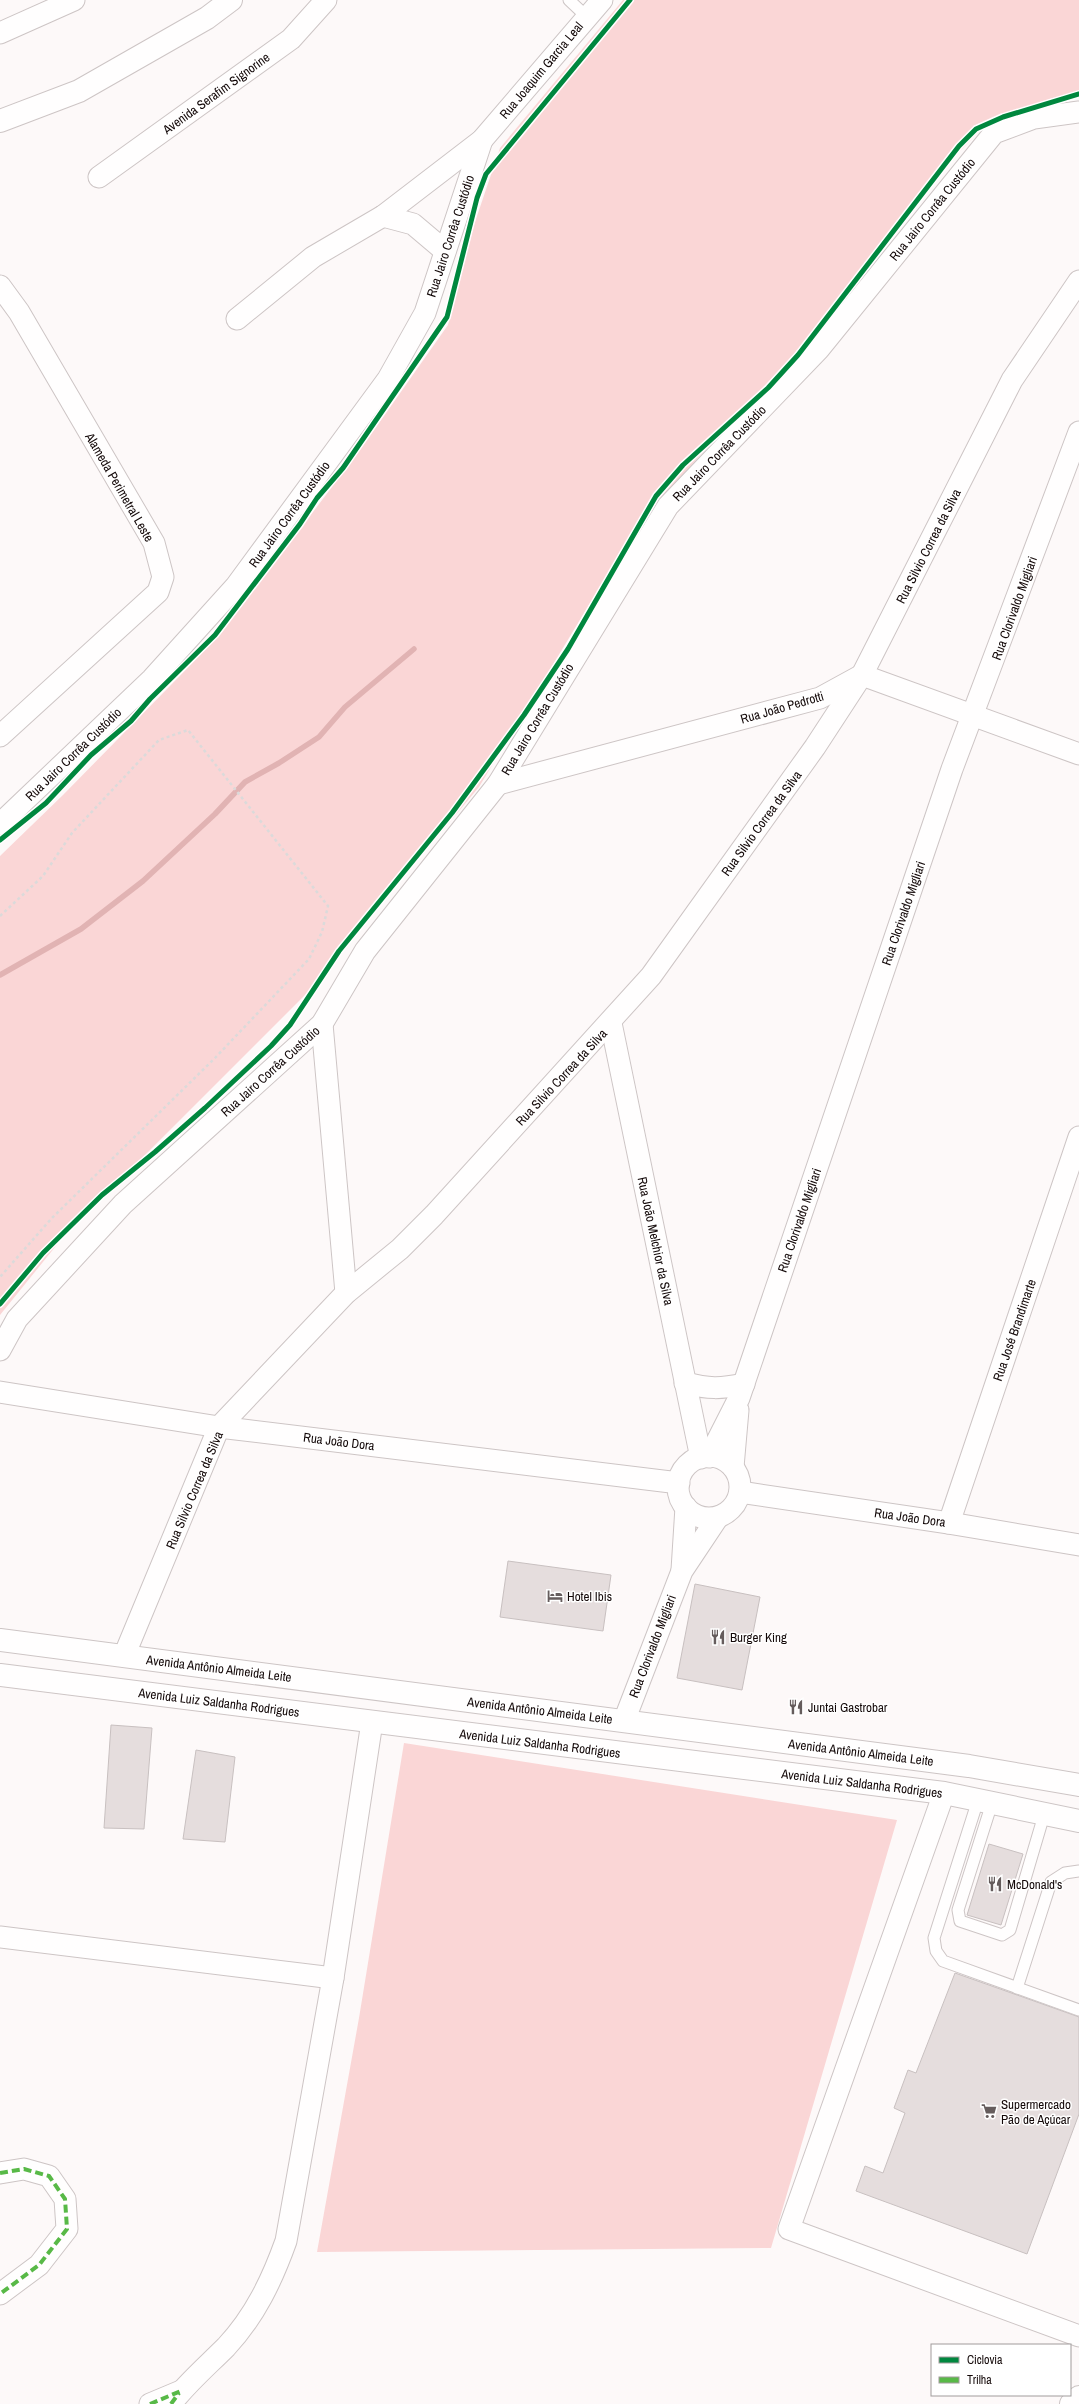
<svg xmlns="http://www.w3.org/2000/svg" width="1079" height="2404" font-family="'Archivo Narrow',sans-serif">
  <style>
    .green { fill: #fad6d6 }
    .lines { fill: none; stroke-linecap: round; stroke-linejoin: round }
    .stream { stroke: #e1b3b3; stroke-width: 5.5 }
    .building { fill: #e5dddd; stroke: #c8c0c0 }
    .lane-casing { stroke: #cdc5c5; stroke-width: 13 }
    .street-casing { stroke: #cdc5c5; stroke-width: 23 }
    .secondary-casing { stroke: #cdc5c5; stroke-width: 24 }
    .path { stroke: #dbdada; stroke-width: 2.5; stroke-dasharray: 3 3; stroke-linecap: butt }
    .lane { stroke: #fffefe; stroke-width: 11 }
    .street { stroke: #fffefe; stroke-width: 21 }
    .secondary { stroke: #fffefe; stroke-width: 22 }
    .quiet { stroke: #58b947; stroke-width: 4; stroke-dasharray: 8 4; stroke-linecap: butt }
    .cycleway-casing { stroke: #fff; stroke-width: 8 }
    .cycleway { stroke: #00873e; stroke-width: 5 }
    .labels { text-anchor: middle; stroke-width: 3; stroke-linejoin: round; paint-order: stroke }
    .street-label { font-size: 13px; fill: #130808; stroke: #fff }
    .poi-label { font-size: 13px; fill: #130808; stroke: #fff; text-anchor: start }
  </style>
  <rect width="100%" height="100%" fill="#fdf9f9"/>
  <!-- green -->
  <g class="green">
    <polygon points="623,0 1079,0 1079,93 1053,98 992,118 960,151 830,315 639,522 479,787 305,995 64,1236 0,1315 0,856 63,795 219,636 360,450 448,325 474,225 500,148"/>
    <polygon points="404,1743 897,1820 771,2248 317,2252 359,2018"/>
  </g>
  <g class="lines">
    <!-- stream -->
    <polyline class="stream" points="0,975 81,929 143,881 215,814 245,782 279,763 319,737 345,707 414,649"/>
  </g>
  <!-- building -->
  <g class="building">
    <polygon points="508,1561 611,1575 603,1631 500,1617"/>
    <polygon points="695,1584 760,1597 742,1690 677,1678"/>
    <polygon points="111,1725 152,1728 144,1829 104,1828"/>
    <polygon points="196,1750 235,1757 225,1842 183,1839"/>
    <polygon points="989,1844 1023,1854 1001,1925 967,1915"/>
    <polygon points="955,1973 1079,2017 1079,2114 1027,2254 856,2191 865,2166 883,2173 905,2113 894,2108 908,2070 916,2073"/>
  </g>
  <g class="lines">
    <defs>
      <g id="lane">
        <polyline points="569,0 587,17"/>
        <polyline points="978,1800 934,1938 936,1951 943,1961 1079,2010"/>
        <polyline points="992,1803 958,1910 960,1921 1002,1935 1010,1930 1044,1815"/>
        <polyline points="1017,1988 1051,1882 1065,1873 1079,1871"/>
      </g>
      <g id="street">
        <polyline points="0,33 74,0"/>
        <polyline points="99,177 291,39 326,0"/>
        <polyline points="383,216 413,224 445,251"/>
        <polyline points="0,286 19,312 154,543 163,577 158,592 0,736"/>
        <polyline points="237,319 313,257 383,216 482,140 602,0"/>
        <polyline points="498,784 820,698 862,675 1079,754"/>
        <polyline points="0,824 152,679 236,586 388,379 425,313 482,140"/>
        <polyline points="611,1023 701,1458"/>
        <polyline points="322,1024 346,1293"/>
        <polyline points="0,1350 17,1319 123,1204 322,1024 365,951 498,784 668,506 819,349 994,133 1034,118 1079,112"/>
        <path d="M685,1383C709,1389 720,1389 744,1384"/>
        <polyline points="0,1392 219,1427 679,1483"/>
        <circle cx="709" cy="1487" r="31"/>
        <polyline points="709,1457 739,1398 952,769 1079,432"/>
        <polyline points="733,1467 738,1410"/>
        <polyline points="740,1492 949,1523 1079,1545"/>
        <polyline points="949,1523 1079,1137"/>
        <polyline points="682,1570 686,1507"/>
        <polyline points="124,1656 219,1427 346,1293 400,1249 434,1215 651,976 815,747 862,675 1012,380 1079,281"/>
        <polyline points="624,1721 682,1571 718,1517"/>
        <polyline points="944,1793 789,2229 1079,2336"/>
        <polyline points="0,1937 333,1978"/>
        <polyline points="0,2173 24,2169 49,2176 65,2199 67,2229 39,2265 0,2294"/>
        <polyline points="150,2404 181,2391"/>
        <path d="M171,2404C187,2383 207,2366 226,2347C255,2316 272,2280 286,2241L333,1978L372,1722"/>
      </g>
      <g id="secondary">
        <polyline points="0,121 79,91 207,18 231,0"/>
        <polyline points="0,1640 969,1766 1079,1785"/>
        <polyline points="0,1675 944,1793 1079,1821"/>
        <polyline points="1071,2404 1079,2397"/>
      </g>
    </defs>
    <!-- lane casing -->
    <use href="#lane" class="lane-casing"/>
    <!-- street casing -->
    <use href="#street" class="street-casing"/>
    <!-- secondary casing -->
    <use href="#secondary" class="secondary-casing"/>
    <!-- path -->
    <polyline class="path" points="0,916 43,876 72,833 159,740 188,730 328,906 322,932 309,959 215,1058 52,1218 0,1277"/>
    <!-- lane -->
    <use href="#lane" class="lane"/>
    <!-- street -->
    <use href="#street" class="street"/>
    <!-- secondary -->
    <use href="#secondary" class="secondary"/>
    <!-- quiet -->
    <g class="quiet">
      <polyline points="0,2173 24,2169 49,2176 65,2199 67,2229 39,2265 0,2294"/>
      <polyline points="150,2404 181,2391"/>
      <polyline points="171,2404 179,2393"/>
    </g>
    <defs>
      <g id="cycleway">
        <polyline points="0,840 46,803 91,755 131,721 150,699 215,635 300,524 317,498 343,468 447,317 477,198 486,174 630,0"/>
        <polyline points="0,1304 43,1253 102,1195 155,1152 205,1108 271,1046 290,1025 339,951 452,813 524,715 568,649 656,496 683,465 768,388 798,355 959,146 976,129 1003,117 1079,94"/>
      </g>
    </defs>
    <!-- cycleway casing -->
    <use href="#cycleway" class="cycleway-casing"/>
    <!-- cycleway -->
    <use href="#cycleway" class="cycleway"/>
  </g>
  <!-- icons -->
  <defs>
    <symbol id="hotel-bare" viewBox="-9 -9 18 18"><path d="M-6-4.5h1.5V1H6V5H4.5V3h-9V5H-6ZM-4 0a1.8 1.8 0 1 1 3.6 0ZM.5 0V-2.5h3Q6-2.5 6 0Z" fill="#655c5c" stroke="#fff" stroke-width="2.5" paint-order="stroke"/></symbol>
    <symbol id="restaurant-bare" viewBox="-9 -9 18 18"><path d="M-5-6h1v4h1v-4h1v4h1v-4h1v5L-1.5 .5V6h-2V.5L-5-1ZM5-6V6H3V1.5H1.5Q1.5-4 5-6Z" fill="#655c5c" stroke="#fff" stroke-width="2.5" paint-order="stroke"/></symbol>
    <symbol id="supermarket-bare" viewBox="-9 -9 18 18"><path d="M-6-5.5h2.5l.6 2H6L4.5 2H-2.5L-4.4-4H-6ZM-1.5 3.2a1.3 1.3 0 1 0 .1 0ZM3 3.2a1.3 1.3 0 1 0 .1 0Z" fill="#655c5c" stroke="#fff" stroke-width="2.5" paint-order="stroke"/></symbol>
  </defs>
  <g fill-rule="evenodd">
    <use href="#hotel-bare" x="544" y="1585" width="22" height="22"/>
    <use href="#restaurant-bare" x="707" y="1626" width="22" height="22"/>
    <use href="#restaurant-bare" x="785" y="1696" width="22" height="22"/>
    <use href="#restaurant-bare" x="984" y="1873" width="22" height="22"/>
    <use href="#supermarket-bare" x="978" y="2100" width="22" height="22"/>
  </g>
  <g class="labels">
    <!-- street labels -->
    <g class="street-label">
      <text transform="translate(541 70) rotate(-50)" y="5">Rua Joaquim Garcia Leal</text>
      <text transform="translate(216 93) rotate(-36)" y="5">Avenida Serafim Signorine</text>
      <text transform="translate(932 209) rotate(-51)" y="5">Rua Jairo Corrêa Custódio</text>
      <text transform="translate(450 236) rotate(-72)" y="5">Rua Jairo Corrêa Custódio</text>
      <text transform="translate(719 453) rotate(-46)" y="5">Rua Jairo Corrêa Custódio</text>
      <text transform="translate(120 487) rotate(60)" y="5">Alameda Perimetral Leste</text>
      <text transform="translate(289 514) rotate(-54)" y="5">Rua Jairo Corrêa Custódio</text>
      <text transform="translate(928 546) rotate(-63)" y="5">Rua Silvio Correa da Silva</text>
      <text transform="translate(1014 608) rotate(-70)" y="5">Rua Clorivaldo Migliari</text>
      <text transform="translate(782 707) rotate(-16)" y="5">Rua João Pedrotti</text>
      <text transform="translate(537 719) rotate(-59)" y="5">Rua Jairo Corrêa Custódio</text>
      <text transform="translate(73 754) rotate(-44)" y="5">Rua Jairo Corrêa Custódio</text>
      <text transform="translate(761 823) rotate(-54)" y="5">Rua Silvio Correa da Silva</text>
      <text transform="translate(903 913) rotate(-71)" y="5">Rua Clorivaldo Migliari</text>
      <text transform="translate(270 1071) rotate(-42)" y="5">Rua Jairo Corrêa Custódio</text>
      <text transform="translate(561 1077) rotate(-47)" y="5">Rua Silvio Correa da Silva</text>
      <text transform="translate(799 1220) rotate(-71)" y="5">Rua Clorivaldo Migliari</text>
      <text transform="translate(656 1241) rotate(78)" y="5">Rua João Melchior da Silva</text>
      <text transform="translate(1014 1330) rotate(-71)" y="5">Rua José Brandimarte</text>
      <text transform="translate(339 1441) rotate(7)" y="5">Rua João Dora</text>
      <text transform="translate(194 1490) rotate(-67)" y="5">Rua Silvio Correa da Silva</text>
      <text transform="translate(910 1517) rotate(8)" y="5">Rua João Dora</text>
      <text transform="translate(652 1646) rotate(-69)" y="5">Rua Clorivaldo Migliari</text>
      <text transform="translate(219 1668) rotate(7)" y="5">Avenida Antônio Almeida Leite</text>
      <text transform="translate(219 1702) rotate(7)" y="5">Avenida Luiz Saldanha Rodrigues</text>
      <text transform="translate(540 1710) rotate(7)" y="5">Avenida Antônio Almeida Leite</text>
      <text transform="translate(540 1743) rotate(7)" y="5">Avenida Luiz Saldanha Rodrigues</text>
      <text transform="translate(861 1752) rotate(7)" y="5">Avenida Antônio Almeida Leite</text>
      <text transform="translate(862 1783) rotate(7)" y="5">Avenida Luiz Saldanha Rodrigues</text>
    </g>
    <!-- poi labels -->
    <g class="poi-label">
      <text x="567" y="1601">Hotel Ibis</text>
      <text x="730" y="1642">Burger King</text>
      <text x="808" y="1712">Juntai Gastrobar</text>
      <text x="1007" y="1889">McDonald's</text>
      <text x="1001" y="2109">Supermercado<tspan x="1001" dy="15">Pão de Açúcar</tspan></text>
    </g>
  </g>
  <!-- legend -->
  <rect x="931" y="2344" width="140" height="52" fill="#ffffff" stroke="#a19c9c"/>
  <rect x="939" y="2357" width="20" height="6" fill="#00873e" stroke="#a19c9c"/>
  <text x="967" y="2364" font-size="12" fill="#130808">Ciclovia</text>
  <rect x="939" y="2377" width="20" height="6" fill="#58b947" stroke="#a19c9c"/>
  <text x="967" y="2384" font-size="12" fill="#130808">Trilha</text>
</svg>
